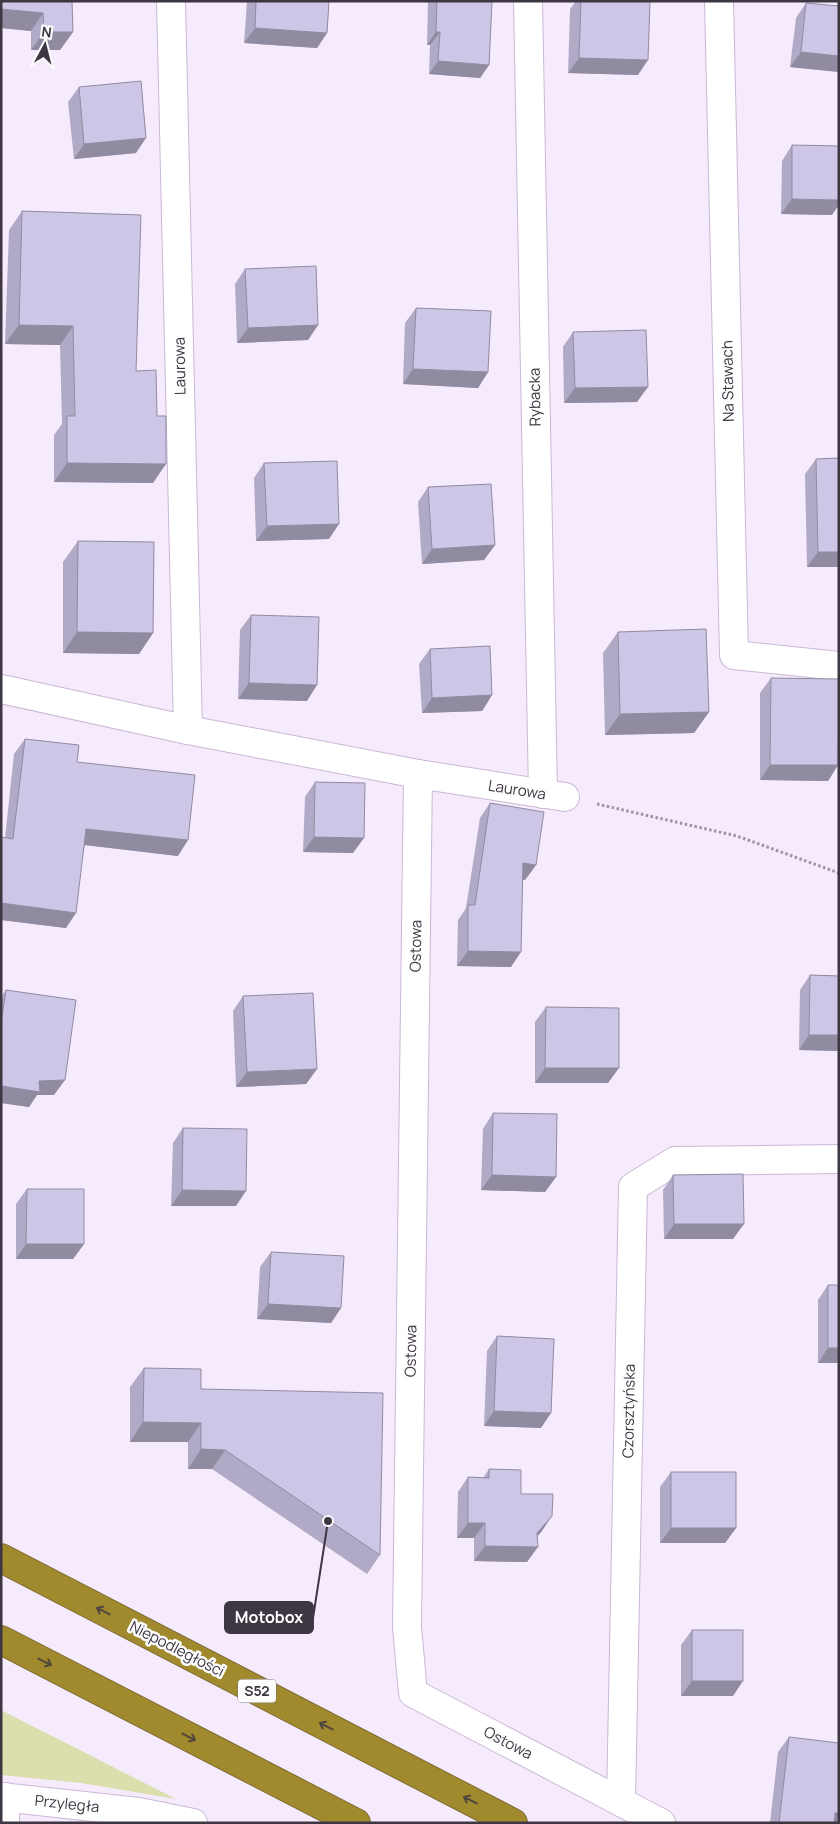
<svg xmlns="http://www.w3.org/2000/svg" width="840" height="1824" font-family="Manrope,sans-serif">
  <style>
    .green { fill: #dbdfad }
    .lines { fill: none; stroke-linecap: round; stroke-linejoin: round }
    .street-casing { stroke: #cab8d5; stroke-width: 30 }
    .highway-casing { stroke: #7e6c34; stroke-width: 30 }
    .path { stroke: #9d93a2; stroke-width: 3; stroke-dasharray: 2.5 2.5; stroke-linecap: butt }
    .street { stroke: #fff; stroke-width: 28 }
    .highway { stroke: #a1892d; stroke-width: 28 }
    .wall { fill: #b1aac6 }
    .shaded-wall { fill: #908ba1 }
    .building { fill: #cec6e6; stroke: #908ba1 }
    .oneway { stroke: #52473e }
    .labels { text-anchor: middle; stroke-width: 5; stroke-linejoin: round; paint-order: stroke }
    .shield { fill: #fdfdfd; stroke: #77727a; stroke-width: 1 }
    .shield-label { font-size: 14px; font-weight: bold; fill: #3e3642 }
    .street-label { font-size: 15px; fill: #3e3642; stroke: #fdfdfd }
    .leader { fill: none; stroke: #3e3642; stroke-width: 2 }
    .callout-dot { fill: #3e3642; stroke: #fdfdfd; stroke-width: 2 }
    .callout { fill: #3e3642; stroke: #3e3642; stroke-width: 2 }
    .callout-label { font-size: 16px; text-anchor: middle; font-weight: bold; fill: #fff }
  </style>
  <rect width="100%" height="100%" fill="#f6ebfd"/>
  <!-- green -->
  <polygon class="green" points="1,1710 176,1799 81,1783 1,1775"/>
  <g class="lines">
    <defs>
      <g id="street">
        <polyline points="171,1 188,730"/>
        <polyline points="528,1 543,794"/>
        <polyline points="719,1 734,655 839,666"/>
        <polyline points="1,689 188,730 418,774 565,797"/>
        <polyline points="418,774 407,1627 413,1693 621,1802"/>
        <polyline points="1,1797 139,1812 193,1823"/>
        <polyline points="5,1823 5,1797"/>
        <polyline points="661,1823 621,1802 633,1187 675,1161 839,1159"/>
      </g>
      <g id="highway">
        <polyline points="1,1558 513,1823"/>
        <polyline points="1,1640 356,1823"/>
      </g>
    </defs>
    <!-- street casing -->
    <use href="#street" class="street-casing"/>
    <!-- highway casing -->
    <use href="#highway" class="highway-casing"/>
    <!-- path -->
    <polyline class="path" points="597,804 737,836 839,873"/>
    <!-- street -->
    <use href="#street" class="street"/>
    <!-- highway -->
    <use href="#highway" class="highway"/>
  </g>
  <!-- wall -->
  <g class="wall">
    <polygon points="1,1 72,1 73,32 60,50 31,50 31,31 1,28"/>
    <polygon points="247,1 329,1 327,33 317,48 244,43"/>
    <polygon points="428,1 492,1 489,65 480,78 429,74 430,45 427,45"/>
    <polygon points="576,1 650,1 638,75 568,73 570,9"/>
    <polygon points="806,3 839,6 839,72 790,67 796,18"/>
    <polygon points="79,87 136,153 74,159 68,102"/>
    <polygon points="792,145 832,215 781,214 782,161"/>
    <polygon points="22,211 136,371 153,483 54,482 54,435 62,424 60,345 5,344 9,230"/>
    <polygon points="245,269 318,325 308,340 237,343 235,284"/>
    <polygon points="416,308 488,372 478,388 403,384 405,323"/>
    <polygon points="573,332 637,402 564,403 563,347"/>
    <polygon points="839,458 839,567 807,567 805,474 816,459"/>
    <polygon points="264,463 329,539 256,541 254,478"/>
    <polygon points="428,487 495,545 484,560 422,564 418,502"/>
    <polygon points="78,541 153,633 139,654 63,653 63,562"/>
    <polygon points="251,615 307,701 238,699 240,630"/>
    <polygon points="618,632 709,712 694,733 605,735 603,653"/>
    <polygon points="430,649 492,695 482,711 422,713 419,664"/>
    <polygon points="771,678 838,765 828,781 760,780 760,693"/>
    <polygon points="25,739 77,762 178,856 85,845 66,928 1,920 1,837 5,838 14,754"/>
    <polygon points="315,782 353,853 303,852 305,797"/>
    <polygon points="490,803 536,865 525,880 522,879 511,967 457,966 458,920 466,908 480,818"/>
    <polygon points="810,975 839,976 839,1051 799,1050 800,990"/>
    <polygon points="6,990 54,1095 37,1095 29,1107 1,1103 1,997"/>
    <polygon points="243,996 317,1069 306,1084 236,1087 233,1011"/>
    <polygon points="546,1007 608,1083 535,1083 535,1022"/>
    <polygon points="493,1113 556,1177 545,1192 481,1190 483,1129"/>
    <polygon points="183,1128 236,1206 171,1206 173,1143"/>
    <polygon points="673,1175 733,1239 664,1239 663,1190"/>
    <polygon points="27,1189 84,1244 73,1259 16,1259 16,1204"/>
    <polygon points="271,1252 341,1308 331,1323 257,1319 260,1267"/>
    <polygon points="828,1285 839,1285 839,1363 818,1363 818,1300"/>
    <polygon points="497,1336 541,1428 484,1426 487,1351"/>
    <polygon points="144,1368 201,1389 380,1555 367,1574 212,1469 188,1469 188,1442 130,1442 130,1387"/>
    <polygon points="489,1469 521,1494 542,1531 537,1536 527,1562 474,1561 474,1538 457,1538 458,1492 468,1477 483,1478"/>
    <polygon points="671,1472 736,1528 725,1543 660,1543 660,1487"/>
    <polygon points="692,1630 733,1696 681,1696 681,1645"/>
    <polygon points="789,1737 839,1823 770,1823 778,1752"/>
  </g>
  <!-- shaded-wall -->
  <g class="shaded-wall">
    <polygon points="1,9 43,13 31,31 1,28"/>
    <polygon points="255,28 327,33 317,48 244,43"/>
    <polygon points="44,32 73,32 60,50 31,50"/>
    <polygon points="436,32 440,32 430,45 427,45"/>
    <polygon points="801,52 839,56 839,72 790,67"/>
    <polygon points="579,58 648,60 638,75 568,73"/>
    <polygon points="438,61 489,65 480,78 429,74"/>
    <polygon points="146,138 136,153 74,159 84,144"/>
    <polygon points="792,199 839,200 839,205 832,215 781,214"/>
    <polygon points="19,325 73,326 60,345 5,344"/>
    <polygon points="318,325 308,340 237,343 248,328"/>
    <polygon points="413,369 488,372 478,388 403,384"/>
    <polygon points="648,387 637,402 564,403 575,388"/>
    <polygon points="67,463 166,464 153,483 54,482"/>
    <polygon points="339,524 329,539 256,541 267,526"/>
    <polygon points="495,545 484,560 422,564 432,549"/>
    <polygon points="818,552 839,552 839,567 807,567"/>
    <polygon points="77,632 153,633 139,654 63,653"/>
    <polygon points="249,683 317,685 307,701 238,699"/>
    <polygon points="492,695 482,711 422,713 432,698"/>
    <polygon points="709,712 694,733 605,735 620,714"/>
    <polygon points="770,765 838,765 828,781 760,780"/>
    <polygon points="86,829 188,840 178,856 76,844"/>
    <polygon points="314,837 364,838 353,853 303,852"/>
    <polygon points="523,863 536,865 525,880 512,878"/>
    <polygon points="1,903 76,913 66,928 1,920"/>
    <polygon points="468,951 521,952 511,967 457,966"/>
    <polygon points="809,1035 839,1035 839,1051 799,1050"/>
    <polygon points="545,1068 619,1068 608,1083 535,1083"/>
    <polygon points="317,1069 306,1084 236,1087 247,1072"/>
    <polygon points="65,1080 54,1095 37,1095 29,1107 1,1103 1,1086 39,1081"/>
    <polygon points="492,1175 556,1177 545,1192 481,1190"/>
    <polygon points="182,1190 246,1191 236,1206 171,1206"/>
    <polygon points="674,1224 744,1224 733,1239 664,1239"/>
    <polygon points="26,1244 84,1244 73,1259 16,1259"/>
    <polygon points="268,1304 341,1308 331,1323 257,1319"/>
    <polygon points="828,1348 839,1348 839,1363 818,1363"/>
    <polygon points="494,1411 551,1413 541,1428 484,1426"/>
    <polygon points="143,1422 201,1423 188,1442 130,1442"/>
    <polygon points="201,1449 225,1450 212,1469 188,1469"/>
    <polygon points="552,1516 542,1531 528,1547 538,1547 527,1562 474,1561 485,1546 537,1533"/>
    <polygon points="468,1523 485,1523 474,1538 457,1538"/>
    <polygon points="671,1528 736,1528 725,1543 660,1543"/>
    <polygon points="692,1681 743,1681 733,1696 681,1696"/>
    <polygon points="835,1813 839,1813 839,1823 828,1823"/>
  </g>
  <!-- building -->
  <g class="building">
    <polygon points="1,1 72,1 73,32 44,32 43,13 1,9"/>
    <polygon points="256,1 329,1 327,33 255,28"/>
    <polygon points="437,1 492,1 489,65 438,61 440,32 436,32"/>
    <polygon points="581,1 650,1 648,60 579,58"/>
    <polygon points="806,3 839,6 839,56 801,52"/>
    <polygon points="141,81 146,138 84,144 79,87"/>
    <polygon points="792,145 839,146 839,200 792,199"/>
    <polygon points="22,211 141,215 136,371 156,370 157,416 166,416 166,464 67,463 67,416 75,416 73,326 19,325"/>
    <polygon points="316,266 318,325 248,328 245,269"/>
    <polygon points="416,308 491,311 488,372 413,369"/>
    <polygon points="646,330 648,387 575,388 573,332"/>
    <polygon points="839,458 839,552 818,552 816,459"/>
    <polygon points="337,461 339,524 267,526 264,463"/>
    <polygon points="491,484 495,545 432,549 428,487"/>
    <polygon points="78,541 154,542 153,633 77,632"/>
    <polygon points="251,615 319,617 317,685 249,683"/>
    <polygon points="706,629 709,712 620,714 618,632"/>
    <polygon points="490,646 492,695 432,698 430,649"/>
    <polygon points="771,678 839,679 838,765 770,765"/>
    <polygon points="25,739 79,745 77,762 195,775 188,840 86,829 76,913 1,903 1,837 13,839"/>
    <polygon points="315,782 365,783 364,838 314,837"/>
    <polygon points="490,803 544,812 536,865 523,863 521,952 468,951 468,905 475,905"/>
    <polygon points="810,975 839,976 839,1035 809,1035"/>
    <polygon points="6,990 76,1000 65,1080 39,1081 40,1092 1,1086 1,1023"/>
    <polygon points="313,993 317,1069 247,1072 243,996"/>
    <polygon points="546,1007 619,1008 619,1068 545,1068"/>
    <polygon points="493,1113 557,1114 556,1177 492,1175"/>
    <polygon points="183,1128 247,1129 246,1191 182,1190"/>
    <polygon points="743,1174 744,1224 674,1224 673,1175"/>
    <polygon points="27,1189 84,1189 84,1244 26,1244"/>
    <polygon points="271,1252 344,1256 341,1308 268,1304"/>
    <rect x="828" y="1285" width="11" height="63"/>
    <polygon points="497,1336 554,1339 551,1413 494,1411"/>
    <polygon points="144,1368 201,1369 201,1389 383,1393 380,1555 225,1450 201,1449 201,1423 143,1422"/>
    <polygon points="489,1469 521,1470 521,1494 553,1494 552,1516 537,1533 538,1547 485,1546 485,1523 468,1523 468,1477 489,1478"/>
    <rect x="671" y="1472" width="65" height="56"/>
    <rect x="692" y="1630" width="51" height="51"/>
    <polygon points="789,1737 839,1743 839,1813 835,1813 834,1823 779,1823"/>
  </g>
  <!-- one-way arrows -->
  <defs><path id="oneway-shaft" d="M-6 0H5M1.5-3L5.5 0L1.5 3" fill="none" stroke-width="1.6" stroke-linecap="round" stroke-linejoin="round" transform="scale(1.25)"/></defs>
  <g class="oneway">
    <use href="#oneway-shaft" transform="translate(103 1611) rotate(-153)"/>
    <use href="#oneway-shaft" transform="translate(45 1662) rotate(27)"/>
    <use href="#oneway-shaft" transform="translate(326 1726) rotate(-153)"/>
    <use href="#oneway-shaft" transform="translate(189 1737) rotate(27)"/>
    <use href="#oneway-shaft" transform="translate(470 1800) rotate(-153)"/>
  </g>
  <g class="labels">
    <!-- shield labels -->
    <rect class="shield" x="238" y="1679.5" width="38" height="23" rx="4"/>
    <g class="shield-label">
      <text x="257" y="1696">S52</text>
    </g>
    <!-- street labels -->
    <g class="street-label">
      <text transform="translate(180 366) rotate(-91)" y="5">Laurowa</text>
      <text transform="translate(728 381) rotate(-91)" y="5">Na Stawach</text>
      <text transform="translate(535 397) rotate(-91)" y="5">Rybacka</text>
      <text transform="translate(517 790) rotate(9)" y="5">Laurowa</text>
      <text transform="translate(416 946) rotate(-89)" y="5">Ostowa</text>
      <text transform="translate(411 1351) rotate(-89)" y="5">Ostowa</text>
      <text transform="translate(629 1411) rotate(-89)" y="5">Czorsztyńska</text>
      <text transform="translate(177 1649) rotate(27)" y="5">Niepodległości</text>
      <text transform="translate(508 1743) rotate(28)" y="5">Ostowa</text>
      <text transform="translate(67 1804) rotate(6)" y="5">Przyległa</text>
    </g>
  </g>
  <!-- callouts -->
  <path class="leader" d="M328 1521L313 1618"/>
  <circle class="callout-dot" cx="328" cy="1521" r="5"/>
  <rect class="callout" x="225" y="1602" width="88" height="31" rx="5"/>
  <g class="callout-label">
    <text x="269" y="1623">Motobox</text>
  </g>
  <!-- border -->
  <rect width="840" height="1824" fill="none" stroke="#3e3642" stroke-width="5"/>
  <!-- north arrow -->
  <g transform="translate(45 45) rotate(7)" stroke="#fdfdfd" stroke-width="4" paint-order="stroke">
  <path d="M0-4L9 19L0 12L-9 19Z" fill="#3e3642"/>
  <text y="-8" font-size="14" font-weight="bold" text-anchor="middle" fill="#3e3642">N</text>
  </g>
</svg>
